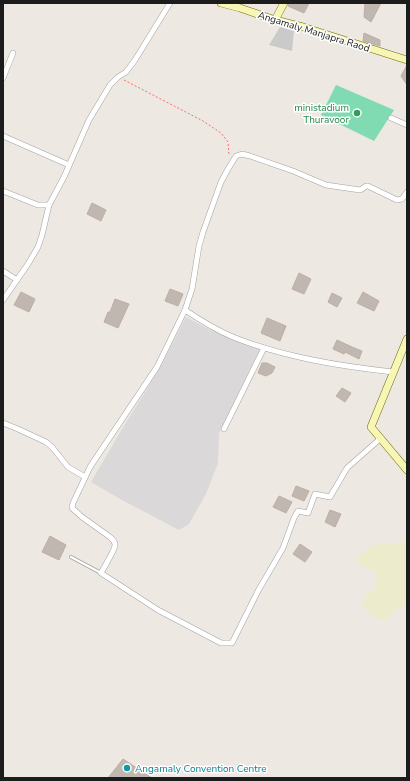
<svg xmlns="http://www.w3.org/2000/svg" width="410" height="781" font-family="'Nunito Sans',sans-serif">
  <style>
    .residential { fill: #dad8d9 }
    .religious { fill: #cacaca }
    .farmland { fill: #ececcc }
    .pitch { fill: #80dbb2 }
    .building { fill: #c1b7b1; stroke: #beaea4 }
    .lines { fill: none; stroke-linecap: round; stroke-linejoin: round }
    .lane-casing { stroke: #a3a3a3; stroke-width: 4 }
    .street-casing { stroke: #a3a3a3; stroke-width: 6 }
    .secondary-casing { stroke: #6a6e07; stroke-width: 8 }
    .path { stroke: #f66d69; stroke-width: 1; stroke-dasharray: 2 2; stroke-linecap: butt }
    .lane { stroke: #fff; stroke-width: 2.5 }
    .street { stroke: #fff; stroke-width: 5 }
    .secondary { stroke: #f8f6b5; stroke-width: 7 }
    .leisure-dot { fill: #2e9e5b; stroke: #fff; stroke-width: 1.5 }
    .culture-dot { fill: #0f9aa8; stroke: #fff; stroke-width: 1.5 }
    .labels { text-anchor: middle; stroke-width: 3; stroke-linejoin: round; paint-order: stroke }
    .street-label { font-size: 10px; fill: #1c1c1c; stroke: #fff }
    .leisure-label { font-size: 10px; fill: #27864d; stroke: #fff; text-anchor: end }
    .culture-label { font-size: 10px; fill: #0d838f; stroke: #fff; text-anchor: start }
  </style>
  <rect width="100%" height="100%" fill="#ede8e1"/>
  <!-- residential -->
  <polygon class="residential" points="186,317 210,330 260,349 219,433 218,463 206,494 189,524 179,530 122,500 91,482 125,424 142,397 163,362"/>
  <!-- religious -->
  <polygon class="religious" points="280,27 294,31 292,51 269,45"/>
  <!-- farmland -->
  <polygon class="farmland" points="407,541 407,603 392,613 385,621 375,617 361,606 367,594 375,589 377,581 375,572 364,566 359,565 356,559 367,550 378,543 395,544"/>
  <!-- pitch -->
  <polygon class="pitch" points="336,85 394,110 374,141 321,115"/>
  <!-- building -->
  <g class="building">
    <polygon points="289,3 309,3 304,13 288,6"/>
    <polygon points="365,3 381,3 371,22 364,17"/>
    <polygon points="364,33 380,40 380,46 363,41"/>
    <polygon points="407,65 407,85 401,76"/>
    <polygon points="92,203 106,210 101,221 87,214"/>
    <polygon points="299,273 311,279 304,294 292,289"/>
    <polygon points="170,289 183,294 178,306 165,301"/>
    <polygon points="21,292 35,299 29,312 14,305"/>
    <polygon points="363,292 379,301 374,311 357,303"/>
    <polygon points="332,293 342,298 337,307 328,302"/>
    <polygon points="115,299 129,304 118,328 104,322 108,312 110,312"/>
    <polygon points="267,318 286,326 280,341 261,333"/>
    <polygon points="337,340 352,347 362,351 359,359 345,352 344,354 333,349"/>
    <polygon points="262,363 267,363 275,367 272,373 266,376 258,373"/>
    <polygon points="342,388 351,393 345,402 336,396"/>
    <polygon points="296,486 309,491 304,501 292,496"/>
    <polygon points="279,496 292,502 286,513 273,507"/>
    <polygon points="330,510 341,514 335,527 325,522"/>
    <polygon points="50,536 66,545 59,560 42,552"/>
    <polygon points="300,544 312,552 305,562 293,554"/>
    <polygon points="123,759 152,778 108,778"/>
  </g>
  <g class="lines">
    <defs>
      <polyline id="lane" points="71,557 101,573"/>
      <g id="street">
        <polyline points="3,78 13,53"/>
        <polyline points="391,118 407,125"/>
        <polyline points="3,136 69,165"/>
        <polyline points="3,191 38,205 49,205"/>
        <polyline points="3,271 17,280"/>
        <polyline points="3,300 28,264 38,247 42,235 49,205 64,177 89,120 110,85 118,77 126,72 135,60 170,3"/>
        <path d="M185,310C200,320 216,330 233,337C283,357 339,366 393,372"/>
        <polyline points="3,423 18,429 46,442 52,447 68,467 85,477"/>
        <polyline points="224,429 264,348"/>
        <path d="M381,438L347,468L330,497L315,494L308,513L298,511L294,518L283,548L258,591L232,643H221L158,610L101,573C104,567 115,550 115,545C115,541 113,540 110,537L82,517L72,508L73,503L90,467L157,367L185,310L192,289L199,246L203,232L221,182L228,169L236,156L242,154L250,156L293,171L326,185L360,190L362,189L366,186H368L397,200L402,199L407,192"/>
      </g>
      <g id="secondary">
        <polyline points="221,3 240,8 275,20 303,27 407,60"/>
        <polyline points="275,20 284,3"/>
        <polyline points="407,339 371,427 407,470"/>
      </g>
    </defs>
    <!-- lane casing -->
    <use href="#lane" class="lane-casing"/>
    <!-- street casing -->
    <use href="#street" class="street-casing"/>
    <!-- secondary casing -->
    <use href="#secondary" class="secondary-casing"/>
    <!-- path -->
    <polyline class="path" points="124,80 203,121 221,133 228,142 229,155"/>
    <!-- lane -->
    <use href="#lane" class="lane"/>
    <!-- street -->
    <use href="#street" class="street"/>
    <!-- secondary -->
    <use href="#secondary" class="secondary"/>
  </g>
  <!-- markers -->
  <circle class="leisure-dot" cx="357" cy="113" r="4"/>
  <circle class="culture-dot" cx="127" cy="768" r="4"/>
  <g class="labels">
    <!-- street labels -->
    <g class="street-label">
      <text transform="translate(314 31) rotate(17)" y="4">Angamaly Manjapra Raod</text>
    </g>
    <!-- leisure labels -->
    <g class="leisure-label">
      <text x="349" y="111">ministadium<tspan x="349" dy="12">Thuravoor</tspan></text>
    </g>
    <!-- culture labels -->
    <g class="culture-label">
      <text x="135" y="772">Angamaly Convention Centre</text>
    </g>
  </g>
  <!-- border -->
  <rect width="410" height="781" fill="none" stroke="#1c1c1c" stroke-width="8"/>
</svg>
